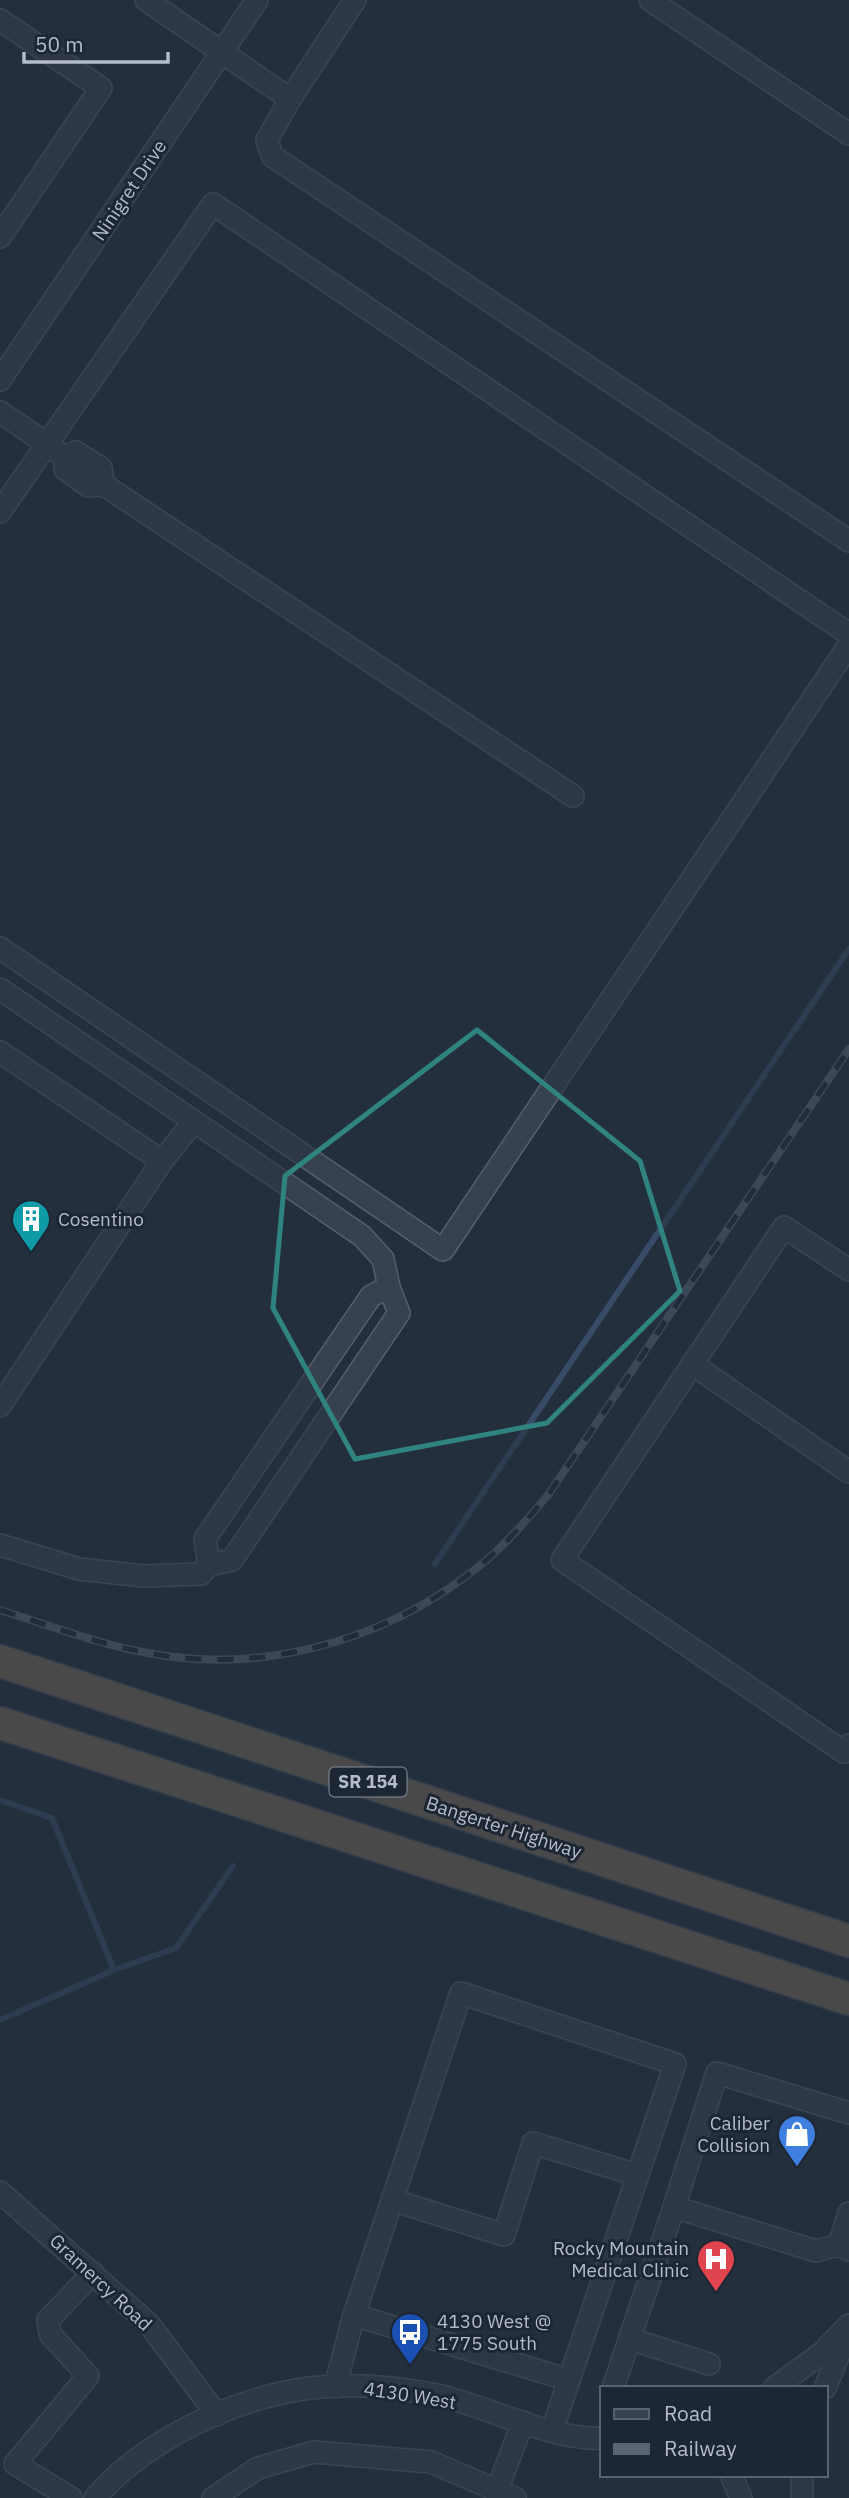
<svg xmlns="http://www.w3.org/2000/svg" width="849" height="2498" font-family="'IBM Plex Sans',sans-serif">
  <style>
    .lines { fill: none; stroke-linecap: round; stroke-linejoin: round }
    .stream { stroke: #394c67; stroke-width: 6 }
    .minor-casing { stroke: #565f6c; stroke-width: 24 }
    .highway-casing { stroke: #434c59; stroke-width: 35 }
    .minor { stroke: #38414e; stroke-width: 21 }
    .highway { stroke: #746855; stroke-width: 32 }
    .rail-casing { stroke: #5a6575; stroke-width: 8 }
    .rail { stroke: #1d2633; stroke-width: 5; stroke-dasharray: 16; stroke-linecap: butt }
    .marked { fill: none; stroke: #308480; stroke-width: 5; stroke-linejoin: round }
    .labels { text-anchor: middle; stroke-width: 6; stroke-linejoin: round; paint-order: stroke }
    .shield { fill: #1d2633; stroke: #878f9c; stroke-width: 2 }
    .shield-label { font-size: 18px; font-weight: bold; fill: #b4bcc9 }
    .street-label { font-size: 19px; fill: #b4bcc9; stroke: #1d2633 }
    .poi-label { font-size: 19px; fill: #b4bcc9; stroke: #1d2633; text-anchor: start }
  </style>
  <rect width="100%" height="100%" fill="#242f3e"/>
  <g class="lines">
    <!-- stream -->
    <g class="stream">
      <polyline points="435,1564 849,949"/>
      <polyline points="0,1800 52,1818 114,1970"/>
      <polyline points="0,2020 114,1970 176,1948 233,1866"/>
    </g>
    <defs>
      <g id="minor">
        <polyline points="146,0 290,99"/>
        <polyline points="355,0 290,99 267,140 272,156 849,541"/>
        <polyline points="650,0 849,134"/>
        <polyline points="0,20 101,88 0,237"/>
        <polyline points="0,380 257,0"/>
        <polyline points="0,412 47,444 0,512"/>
        <polygon points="76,452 101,468 104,485 88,486 65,469 66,458"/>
        <polyline points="66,458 47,444 213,204 849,634"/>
        <polyline points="104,485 573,796"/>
        <polyline points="0,948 443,1250 849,645"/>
        <polyline points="0,989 362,1236 383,1259 389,1287 399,1313 232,1560 209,1565 205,1539 371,1296 389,1287"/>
        <polyline points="0,1052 162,1161"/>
        <polyline points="849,1270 784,1227 562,1560 844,1752 849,1745"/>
        <polyline points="692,1364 849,1472"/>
        <polyline points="0,1406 162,1161 194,1121"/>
        <polyline points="0,1545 79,1569 143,1576 201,1574 209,1565"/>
        <polyline points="0,2192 149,2324 217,2415"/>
        <polyline points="392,2200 504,2235 533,2143 637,2175"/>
        <polyline points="674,2207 717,2073 849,2113"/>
        <polyline points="849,2213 839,2245 849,2250"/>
        <polyline points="354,2315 569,2380"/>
        <polyline points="630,2339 709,2364"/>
        <polyline points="335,2387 354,2315 461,1993 675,2064 552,2431"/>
        <polyline points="613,2388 674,2207 816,2251 839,2245"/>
        <polyline points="774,2388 822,2353 849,2325"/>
        <polyline points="825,2388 847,2335"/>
        <polyline points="731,2475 741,2498"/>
        <polyline points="802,2475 802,2498"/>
        <polyline points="497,2490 523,2422"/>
        <polyline points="71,2498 15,2464 88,2376 50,2334 48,2320 93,2273"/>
        <path d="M95,2498C145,2440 234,2398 310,2388C352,2383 396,2387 437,2395C487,2406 553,2441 602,2438"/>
        <polyline points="213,2498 258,2468 314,2452 431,2462 515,2498"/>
      </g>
      <g id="highway">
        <polyline points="0,1661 849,1941"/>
        <polyline points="0,1723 849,1999"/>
      </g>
    </defs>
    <!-- minor casing -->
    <use href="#minor" class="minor-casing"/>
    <!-- highway casing -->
    <use href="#highway" class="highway-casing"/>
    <!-- minor -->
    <use href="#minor" class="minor"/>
    <!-- highway -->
    <use href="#highway" class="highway"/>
    <defs>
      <path id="rail" d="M0,1610C49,1625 97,1644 148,1653C258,1674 376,1643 465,1577C497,1554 523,1525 548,1495L849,1049"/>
    </defs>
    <!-- rail casing -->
    <use href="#rail" class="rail-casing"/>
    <!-- rail -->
    <use href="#rail" class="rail"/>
  </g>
  <!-- marked area -->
  <path d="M0 0H849V2498H0ZM477,1030L640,1161L680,1291L547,1423L355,1459L273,1308L285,1176Z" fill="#242f3e" fill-opacity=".55" fill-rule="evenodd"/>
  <path class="marked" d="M477,1030L640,1161L680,1291L547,1423L355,1459L273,1308L285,1176Z"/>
  <!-- icons -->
  <defs>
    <symbol id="building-pin" viewBox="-11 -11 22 30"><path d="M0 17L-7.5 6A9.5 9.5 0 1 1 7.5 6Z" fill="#0f9aa8" stroke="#1d2633"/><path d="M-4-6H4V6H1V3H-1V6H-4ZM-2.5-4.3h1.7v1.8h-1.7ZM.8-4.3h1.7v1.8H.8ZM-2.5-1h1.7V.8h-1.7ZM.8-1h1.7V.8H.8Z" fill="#fff"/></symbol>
    <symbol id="shop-pin" viewBox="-11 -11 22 30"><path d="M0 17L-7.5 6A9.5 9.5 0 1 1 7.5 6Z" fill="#3f7fe0" stroke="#1d2633"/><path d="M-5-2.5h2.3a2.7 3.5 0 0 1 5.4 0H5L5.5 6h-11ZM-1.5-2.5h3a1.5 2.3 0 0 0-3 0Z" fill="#fff"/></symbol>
    <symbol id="hospital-pin" viewBox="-11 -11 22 30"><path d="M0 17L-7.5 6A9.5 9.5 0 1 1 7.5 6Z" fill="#e0444e" stroke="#1d2633"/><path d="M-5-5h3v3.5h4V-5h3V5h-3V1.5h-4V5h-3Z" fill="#fff"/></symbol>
    <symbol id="bus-pin" viewBox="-11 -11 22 30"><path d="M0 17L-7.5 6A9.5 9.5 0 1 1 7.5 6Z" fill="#1a4fb4" stroke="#1d2633"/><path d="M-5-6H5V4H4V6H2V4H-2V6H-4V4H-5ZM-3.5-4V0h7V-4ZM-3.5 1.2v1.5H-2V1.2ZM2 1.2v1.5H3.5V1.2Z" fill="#fff"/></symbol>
  </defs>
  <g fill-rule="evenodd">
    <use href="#building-pin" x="9" y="1197" width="44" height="60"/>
    <use href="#shop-pin" x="775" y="2112" width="44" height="60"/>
    <use href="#hospital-pin" x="694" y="2237" width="44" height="60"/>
    <use href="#bus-pin" x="388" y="2310" width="44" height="60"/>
  </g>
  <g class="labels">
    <!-- shield labels -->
    <rect class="shield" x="329.5" y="1767.5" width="77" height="29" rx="5"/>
    <g class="shield-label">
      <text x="368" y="1788">SR 154</text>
    </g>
    <!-- street labels -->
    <g class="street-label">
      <text transform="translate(129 190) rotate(-56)" y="7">Ninigret Drive</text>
      <text transform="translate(504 1827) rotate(18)" y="7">Bangerter Highway</text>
      <text transform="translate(101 2282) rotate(43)" y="7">Gramercy Road</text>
      <text transform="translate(410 2395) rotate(9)" y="7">4130 West</text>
    </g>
    <!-- poi labels -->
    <g class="poi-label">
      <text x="58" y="1226">Cosentino</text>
      <text x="770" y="2130" text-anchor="end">Caliber<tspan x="770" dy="22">Collision</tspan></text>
      <text x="689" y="2255" text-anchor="end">Rocky Mountain<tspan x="689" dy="22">Medical Clinic</tspan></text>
      <text x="437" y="2328">4130 West @<tspan x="437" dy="22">1775 South</tspan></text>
    </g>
  </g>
  <!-- legend -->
  <rect x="600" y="2386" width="228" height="91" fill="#1d2633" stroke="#59626f" stroke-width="2"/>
  <rect x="614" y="2409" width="35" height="10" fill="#38414e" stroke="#59626f" stroke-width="2"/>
  <text x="664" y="2421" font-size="21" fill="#b4bcc9">Road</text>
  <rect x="614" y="2444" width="35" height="10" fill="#5a6575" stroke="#59626f" stroke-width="2"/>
  <text x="664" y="2456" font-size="21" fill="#b4bcc9">Railway</text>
  <!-- scale -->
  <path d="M24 52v10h144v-10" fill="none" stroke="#b4bcc9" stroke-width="3.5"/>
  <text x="35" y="52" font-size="21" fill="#b4bcc9" stroke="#1d2633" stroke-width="5" paint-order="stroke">50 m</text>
</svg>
